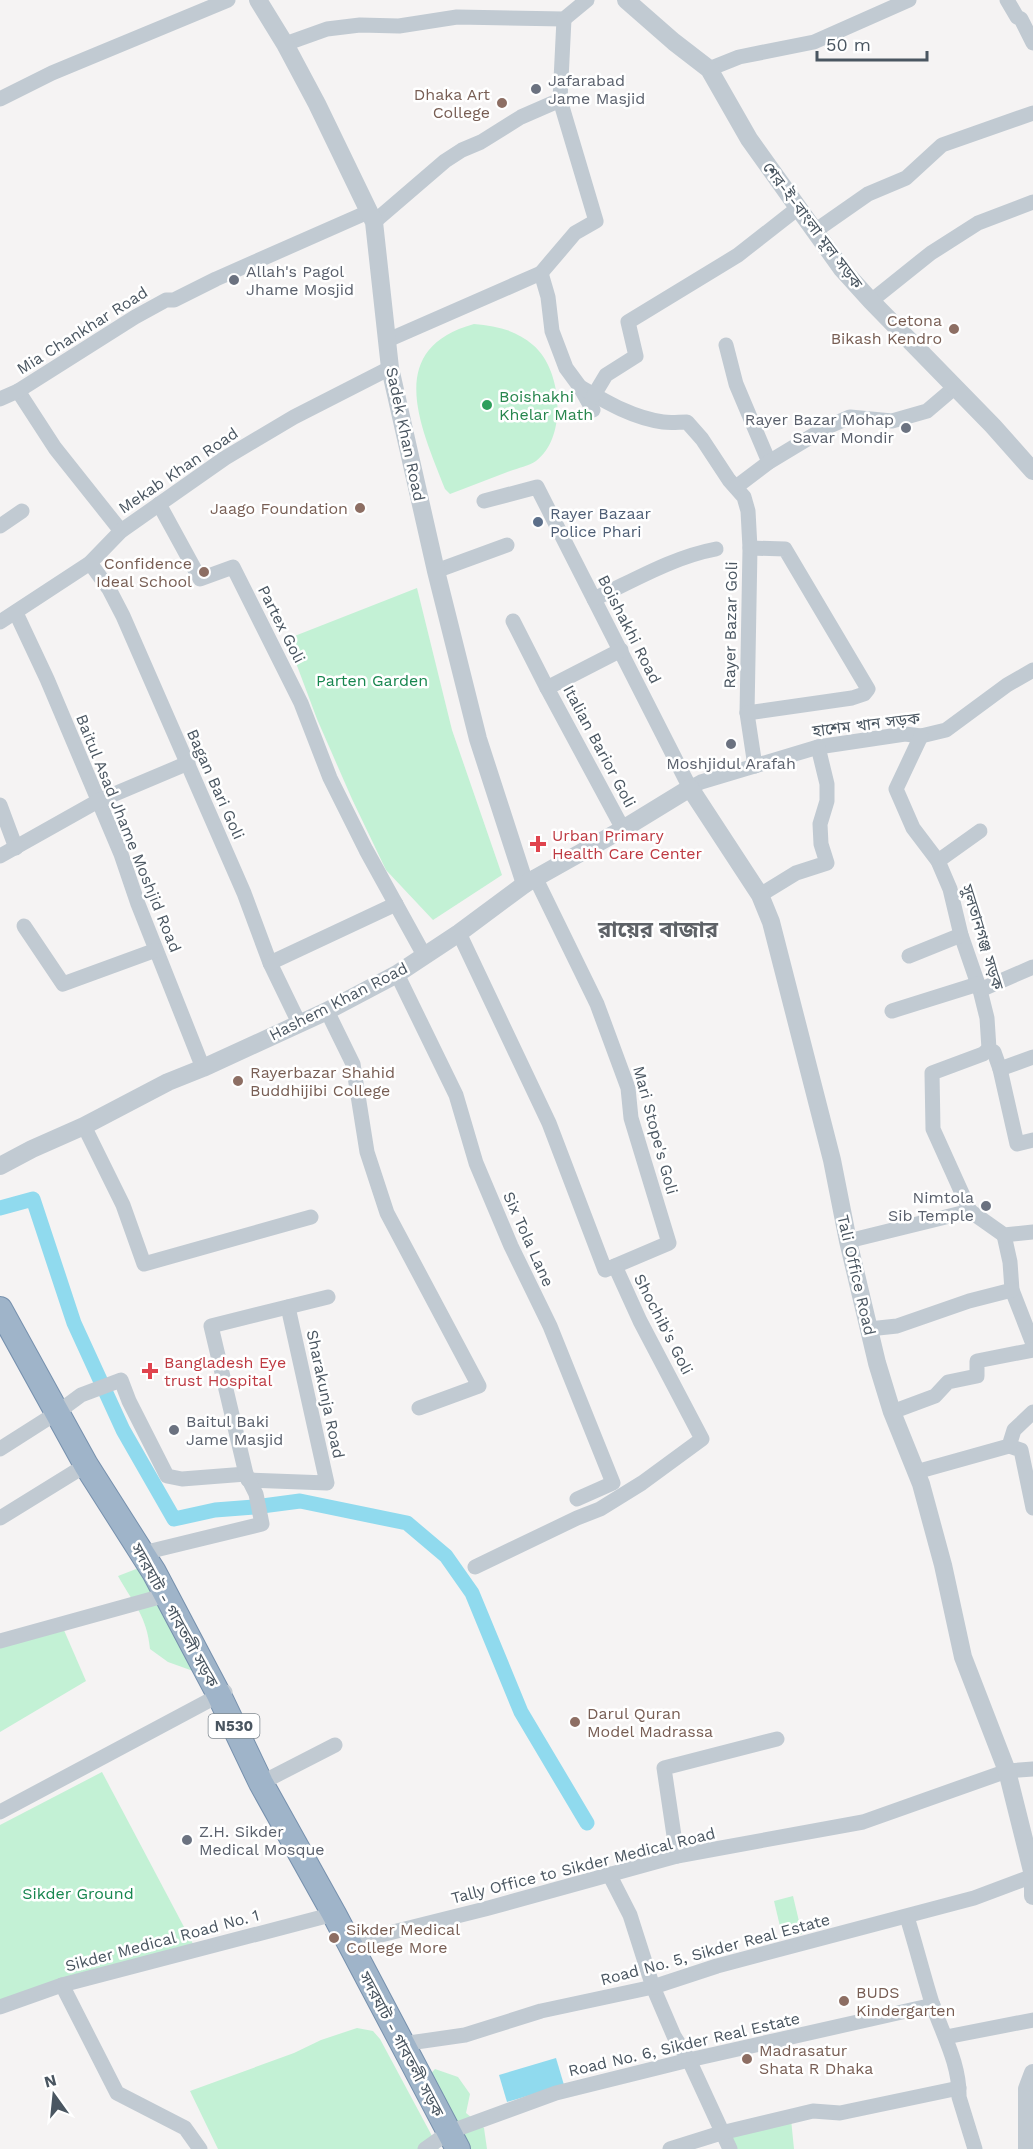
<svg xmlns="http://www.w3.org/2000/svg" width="1033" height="2149" font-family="'Work Sans','Noto Sans Bengali',sans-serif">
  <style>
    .green { fill: #c3f1d5 }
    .water { fill: #90daee }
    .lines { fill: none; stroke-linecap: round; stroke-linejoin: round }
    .canal { stroke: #90daee; stroke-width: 15 }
    .trunk-casing { stroke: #7690ad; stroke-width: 26 }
    .minor { stroke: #c1cad2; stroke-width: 15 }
    .tertiary { stroke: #c1cad2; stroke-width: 18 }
    .trunk { stroke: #9fb4c9; stroke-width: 24 }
    .worship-dot { fill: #6b7280; stroke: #fff; stroke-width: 2 }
    .education-dot { fill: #8d6e63; stroke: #fff; stroke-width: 2 }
    .leisure-dot { fill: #2e9e5b; stroke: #fff; stroke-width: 2 }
    .service-dot { fill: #5c6f8a; stroke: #fff; stroke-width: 2 }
    .health-dot { fill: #e0444e; stroke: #fff; stroke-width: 2 }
    .labels { text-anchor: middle; stroke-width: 5; stroke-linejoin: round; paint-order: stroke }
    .shield { fill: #fff; stroke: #808990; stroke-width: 1.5 }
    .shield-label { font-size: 15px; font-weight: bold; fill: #4a5661 }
    .worship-label { font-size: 16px; fill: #5b616d; stroke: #fff; text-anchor: start }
    .education-label { font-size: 16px; fill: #785e54; stroke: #fff; text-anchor: start }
    .street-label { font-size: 16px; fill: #4a5661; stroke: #fff }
    .leisure-label { font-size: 16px; fill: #27864d; stroke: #fff; text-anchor: start }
    .service-label { font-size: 16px; fill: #4e5e75; stroke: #fff; text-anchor: start }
    .park-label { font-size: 16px; fill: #17864f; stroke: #fff }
    .health-label { font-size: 16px; fill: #be3a42; stroke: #fff; text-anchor: start }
    .district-label { font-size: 22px; font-weight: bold; fill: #5f6368; stroke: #fff }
  </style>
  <rect width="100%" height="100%" fill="#f5f3f3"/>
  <!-- green -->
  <g class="green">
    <path d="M474,324C497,326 516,330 533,345C562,369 568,437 536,461C529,466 518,468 510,471C490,479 470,486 450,494L445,489C421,427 383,349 474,324Z"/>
    <polygon points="417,588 452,730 502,875 433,920 386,870 352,799 317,719 287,639"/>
    <path d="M144,1566L207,1676L168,1662L150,1649C147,1616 133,1603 118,1576Z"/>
    <polygon points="60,1621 86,1681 0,1732 0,1648"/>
    <polygon points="102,1772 193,1944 0,2005 0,1825"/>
    <polygon points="793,1896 802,1934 783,1939 774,1901"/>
    <polygon points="357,2028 373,2031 380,2039 439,2149 218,2149 190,2091 294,2053 321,2040"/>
    <polygon points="435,2069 458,2077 470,2094 466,2113 484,2128 487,2149 460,2149 424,2081"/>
    <polygon points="791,2119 794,2149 735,2149 728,2134"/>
  </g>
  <!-- water -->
  <polygon class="water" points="556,2058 564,2085 507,2102 499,2075"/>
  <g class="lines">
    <!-- canal -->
    <polyline class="canal" points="0,1208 33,1199 74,1323 123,1430 174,1519 215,1510 254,1507 300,1501 407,1523 446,1556 472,1593 521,1712 587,1823"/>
    <defs>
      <polyline id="trunk" points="0,1309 86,1465 154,1572 219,1695 261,1783 334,1914 458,2149"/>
    </defs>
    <!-- trunk casing -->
    <use href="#trunk" class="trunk-casing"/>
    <!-- minor -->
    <g class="minor">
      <polyline points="1007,0 1017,17 1021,19 1033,43"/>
      <polyline points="285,44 327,29 360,25 399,26 457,17 564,19 587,0"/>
      <polyline points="709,69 739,57 814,42 909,0"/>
      <polyline points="0,99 52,73 228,0"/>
      <polyline points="374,222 445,161 462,150 481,142 521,117 560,100 564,19"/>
      <polyline points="815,231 868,194 906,178 942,145 1033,113"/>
      <polyline points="541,273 575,233 596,221 560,100"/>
      <polyline points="871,301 931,253 978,223 1033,202"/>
      <polyline points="388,340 541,273 548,297 552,331 566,368 580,387 593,410"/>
      <polyline points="726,345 736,384 769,462"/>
      <path d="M580,387C606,402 633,418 663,422C671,423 679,422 687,422L702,439L729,480L744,497L748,511L750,548L747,713L755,766"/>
      <polyline points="18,391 55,448 121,531"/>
      <polyline points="594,395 606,375 636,356 628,322 738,255 798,208"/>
      <polyline points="0,399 18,391 135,317 166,300 174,300 216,279 368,212"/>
      <polyline points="736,487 769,462 827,427 850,417 892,421 927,411 954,388"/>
      <polyline points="484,501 537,487 690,788 701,782 818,747 905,734 921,736 946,730 1007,685 1033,670"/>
      <polyline points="159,504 200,579 233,567 301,703 330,778 366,850 424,955"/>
      <polyline points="0,526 22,511"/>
      <polyline points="90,563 109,589 123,616 244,893 270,963 299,1023"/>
      <polyline points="436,571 507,545"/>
      <path d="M594,599C633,581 673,557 716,549"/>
      <polyline points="16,613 47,679 121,854 138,904 203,1068"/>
      <polyline points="513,621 547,688"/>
      <polyline points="0,622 90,563 121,531 225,458 294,417 390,368"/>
      <polyline points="621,650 547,688 623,829"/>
      <polyline points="747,713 852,698 864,694 868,689 785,549 750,548"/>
      <polyline points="921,736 896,789 913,828 938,861 950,889 961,935 980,990 987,1018 989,1049 994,1052 1000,1069 1017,1144 1033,1140"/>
      <polyline points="0,805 16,848"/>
      <polyline points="0,856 98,801 188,763"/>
      <polyline points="938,861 980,831"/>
      <polyline points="535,877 597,1004 628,1088 631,1118 669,1243 615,1266"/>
      <polyline points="760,895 796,873 827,863 821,844 820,824 827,801 827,784 818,747"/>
      <polyline points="24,926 63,984 156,950"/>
      <polyline points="459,933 549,1123 605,1270 615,1266 640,1321 702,1439 642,1483 600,1509 577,1518 475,1567"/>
      <polyline points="909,956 961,935"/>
      <polyline points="270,963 396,904"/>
      <polyline points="397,974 456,1095 476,1163 511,1246 550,1326 613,1483 577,1499"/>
      <polyline points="980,990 1033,967"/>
      <polyline points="327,1011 353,1064 367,1152 387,1213 479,1386 419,1408"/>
      <polyline points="892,1011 978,984"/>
      <polyline points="1000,1069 1033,1057"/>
      <polyline points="84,1126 123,1205 144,1264 311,1217"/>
      <polyline points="970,1211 933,1129 932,1073 983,1054 989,1049"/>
      <polyline points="1004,1235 1010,1262 1012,1290 1033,1344"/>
      <polyline points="848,1241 970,1211 1004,1235 1033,1232"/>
      <polyline points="869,1329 897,1326 969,1301 1012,1290"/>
      <polyline points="892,1412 935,1396 948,1382 977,1376 977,1361 1033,1350"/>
      <polyline points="1009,1446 1021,1450 1033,1508"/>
      <polyline points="0,1449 58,1412 81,1395 121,1380 129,1401 167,1476 182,1479 246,1474"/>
      <polyline points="916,1472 1009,1446 1014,1430 1033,1412"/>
      <polyline points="248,1480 327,1483 288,1307"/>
      <polyline points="0,1518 86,1465"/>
      <polyline points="143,1553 262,1524 256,1494 246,1474 211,1326 328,1297"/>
      <polyline points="0,1641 170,1594"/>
      <polyline points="261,1783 335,1745"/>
      <polyline points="0,1812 225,1692"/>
      <polyline points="677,1856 664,1768 777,1739"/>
      <polyline points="609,1874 630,1915 653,1987 674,2036 689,2060 730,2149"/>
      <path d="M907,1917C916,1946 923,1974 932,2003C942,2033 960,2064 959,2097L975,2149"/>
      <polyline points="349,1943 485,1909 677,1856 863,1822 1007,1771 1033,1769"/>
      <polyline points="62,1985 117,2093 185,2128 200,2149"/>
      <polyline points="0,2007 62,1985 334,1914"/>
      <polyline points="946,2037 1033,2020"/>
      <polyline points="402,2044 465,2035 541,2011 653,1987 717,1966 974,1898 1033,1876"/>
      <polyline points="425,2149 449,2132 556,2093 689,2060 933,2005"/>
      <polyline points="670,2149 721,2133 813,2111 840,2113 959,2088"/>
    </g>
    <!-- tertiary -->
    <g class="tertiary">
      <polyline points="258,0 285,44 317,104 374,222 390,368 436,571 478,739 525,884"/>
      <polyline points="626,0 674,42 709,69 749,139 842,269 871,301 993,426 1033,471"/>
      <polyline points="0,1166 32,1149 84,1126 168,1082 203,1068 327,1011 397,974 459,933 525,884 623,829 690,788 760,895 771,922 832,1160 848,1241 877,1363 892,1412 921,1484 943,1565 963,1657 1007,1771 1033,1875"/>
      <polyline points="1033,1876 1033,1896"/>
      <polyline points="1027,2149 1027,2089 1033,2073"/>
    </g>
    <!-- trunk -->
    <use href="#trunk" class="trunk"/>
  </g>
  <!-- markers -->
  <g class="worship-dot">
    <circle cx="536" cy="89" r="6"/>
    <circle cx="234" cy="280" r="6"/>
    <circle cx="906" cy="428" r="6"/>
    <circle cx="731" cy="744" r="6"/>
    <circle cx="986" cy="1206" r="6"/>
    <circle cx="174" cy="1430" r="6"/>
    <circle cx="187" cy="1840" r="6"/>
  </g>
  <g class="education-dot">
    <circle cx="502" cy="103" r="6"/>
    <circle cx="954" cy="329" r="6"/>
    <circle cx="360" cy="508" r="6"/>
    <circle cx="204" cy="572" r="6"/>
    <circle cx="238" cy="1081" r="6"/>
    <circle cx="575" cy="1722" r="6"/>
    <circle cx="334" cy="1938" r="6"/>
    <circle cx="844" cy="2001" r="6"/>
    <circle cx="747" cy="2059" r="6"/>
  </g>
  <circle class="leisure-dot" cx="487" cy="405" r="6"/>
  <circle class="service-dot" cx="538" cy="522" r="6"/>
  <g class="health-dot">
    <path d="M535 835h6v6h6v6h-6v6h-6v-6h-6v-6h6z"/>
    <path d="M147 1362h6v6h6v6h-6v6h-6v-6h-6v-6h6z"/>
  </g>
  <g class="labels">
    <!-- shield labels -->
    <rect class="shield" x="208.5" y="1714" width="51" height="24" rx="4.5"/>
    <g class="shield-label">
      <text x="234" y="1731">N530</text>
    </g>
    <!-- worship labels -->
    <g class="worship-label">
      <text x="548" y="86">Jafarabad<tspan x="548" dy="18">Jame Masjid</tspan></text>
      <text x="246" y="277">Allah's Pagol<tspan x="246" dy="18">Jhame Mosjid</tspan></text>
      <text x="894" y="425" text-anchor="end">Rayer Bazar Mohap<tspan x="894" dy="18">Savar Mondir</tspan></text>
      <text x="731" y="769" text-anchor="middle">Moshjidul Arafah</text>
      <text x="974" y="1203" text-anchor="end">Nimtola<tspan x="974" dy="18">Sib Temple</tspan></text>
      <text x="186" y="1427">Baitul Baki<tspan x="186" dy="18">Jame Masjid</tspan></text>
      <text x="199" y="1837">Z.H. Sikder<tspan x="199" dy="18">Medical Mosque</tspan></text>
    </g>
    <!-- education labels -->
    <g class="education-label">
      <text x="490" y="100" text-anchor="end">Dhaka Art<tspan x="490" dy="18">College</tspan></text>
      <text x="942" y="326" text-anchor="end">Cetona<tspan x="942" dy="18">Bikash Kendro</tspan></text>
      <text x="348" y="514" text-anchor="end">Jaago Foundation</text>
      <text x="192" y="569" text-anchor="end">Confidence<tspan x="192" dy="18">Ideal School</tspan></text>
      <text x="250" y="1078">Rayerbazar Shahid<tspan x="250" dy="18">Buddhijibi College</tspan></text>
      <text x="587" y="1719">Darul Quran<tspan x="587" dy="18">Model Madrassa</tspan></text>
      <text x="346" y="1935">Sikder Medical<tspan x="346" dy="18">College More</tspan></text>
      <text x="856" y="1998">BUDS<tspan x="856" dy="18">Kindergarten</tspan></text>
      <text x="759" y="2056">Madrasatur<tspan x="759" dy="18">Shata R Dhaka</tspan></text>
    </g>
    <!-- street labels -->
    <g class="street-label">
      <text transform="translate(813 225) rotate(53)" y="6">শের-ই-বাংলা মূল সড়ক</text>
      <text transform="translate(82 330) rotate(-32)" y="6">Mia Chankhar Road</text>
      <text transform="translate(406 434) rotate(78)" y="6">Sadek Khan Road</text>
      <text transform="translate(178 470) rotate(-34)" y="6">Mekab Khan Road</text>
      <text transform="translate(282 624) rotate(63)" y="6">Partex Goli</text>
      <text transform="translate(730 625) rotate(-89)" y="6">Rayer Bazar Goli</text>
      <text transform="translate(630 629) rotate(63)" y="6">Boishakhi Road</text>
      <text transform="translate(866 724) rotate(-7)" y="6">হাশেম খান সড়ক</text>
      <text transform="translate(600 746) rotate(62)" y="6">Italian Barior Goli</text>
      <text transform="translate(216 784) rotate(66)" y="6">Bagan Bari Goli</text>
      <text transform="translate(129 833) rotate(68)" y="6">Baitul Asad Jhame Moshjid Road</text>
      <text transform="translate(983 937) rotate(73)" y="6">সুলতানগঞ্জ সড়ক</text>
      <text transform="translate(338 1001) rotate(-27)" y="6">Hashem Khan Road</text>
      <text transform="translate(656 1130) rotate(75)" y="6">Mari Stope's Goli</text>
      <text transform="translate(529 1239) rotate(66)" y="6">Six Tola Lane</text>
      <text transform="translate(857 1275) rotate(77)" y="6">Tali Office Road</text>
      <text transform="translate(664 1324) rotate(63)" y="6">Shochib's Goli</text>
      <text transform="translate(326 1394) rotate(78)" y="6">Sharakunja Road</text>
      <text transform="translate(175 1615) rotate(61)" y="6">সদরঘাট - গাবতলী সড়ক</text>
      <text transform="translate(583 1865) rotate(-14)" y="6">Tally Office to Sikder Medical Road</text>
      <text transform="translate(162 1940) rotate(-15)" y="6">Sikder Medical Road No. 1</text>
      <text transform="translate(715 1949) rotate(-15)" y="6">Road No. 5, Sikder Real Estate</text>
      <text transform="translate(402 2044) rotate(62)" y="6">সদরঘাট - গাবতলী সড়ক</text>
      <text transform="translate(684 2044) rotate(-13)" y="6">Road No. 6, Sikder Real Estate</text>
    </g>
    <!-- leisure labels -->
    <g class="leisure-label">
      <text x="499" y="402">Boishakhi<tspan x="499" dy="18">Khelar Math</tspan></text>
    </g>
    <!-- service labels -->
    <g class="service-label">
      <text x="550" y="519">Rayer Bazaar<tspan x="550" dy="18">Police Phari</tspan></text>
    </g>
    <!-- park labels -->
    <g class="park-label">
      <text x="372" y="686">Parten Garden</text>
      <text x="78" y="1899">Sikder Ground</text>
    </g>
    <!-- health labels -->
    <g class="health-label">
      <text x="552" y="841">Urban Primary<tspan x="552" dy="18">Health Care Center</tspan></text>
      <text x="164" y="1368">Bangladesh Eye<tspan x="164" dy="18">trust Hospital</tspan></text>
    </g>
    <!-- district labels -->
    <g class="district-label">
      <text x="658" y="937">রায়ের বাজার</text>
    </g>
  </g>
  <!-- north arrow -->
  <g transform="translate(54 2095) rotate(345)" stroke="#ffffff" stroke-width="4.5" paint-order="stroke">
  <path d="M0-4.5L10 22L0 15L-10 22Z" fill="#4a5661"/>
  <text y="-9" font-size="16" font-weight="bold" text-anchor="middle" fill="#4a5661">N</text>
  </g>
  <!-- scale -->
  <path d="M817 51v9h110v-9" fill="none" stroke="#4a5661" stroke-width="3"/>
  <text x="826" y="51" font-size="18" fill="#4a5661" stroke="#ffffff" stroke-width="4.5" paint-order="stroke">50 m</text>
</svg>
